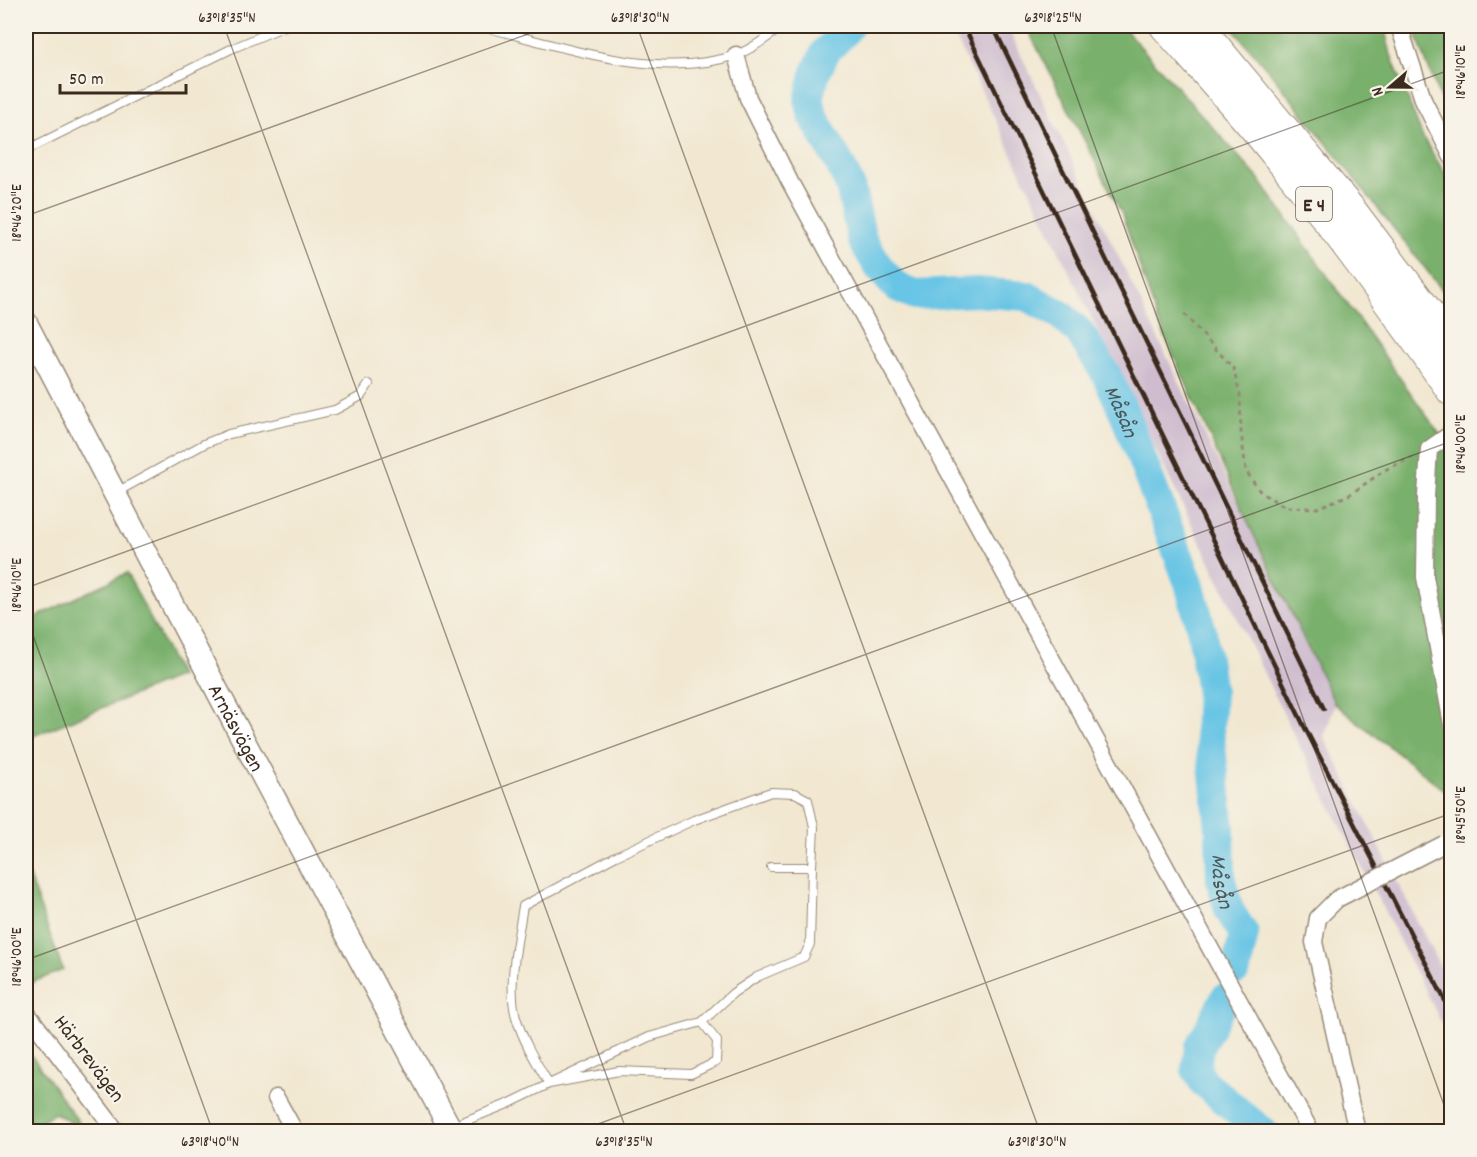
<svg xmlns="http://www.w3.org/2000/svg" width="1477" height="1157" font-family="Dekko,sans-serif">
  <style>
    .industrial { fill: #cfbdcf }
    .forest { fill: #79b06c; stroke: #5a6d45; stroke-width: 1.5 }
    .lines { fill: none; stroke-linecap: round; stroke-linejoin: round }
    .river { stroke: #67c5e5; stroke-width: 30 }
    .lane-casing { stroke: #968978; stroke-width: 10 }
    .street-casing { stroke: #968978; stroke-width: 19 }
    .secondary-casing { stroke: #968978; stroke-width: 25 }
    .highway-casing { stroke: #968978; stroke-width: 32 }
    .path { stroke: #968978; stroke-width: 3; stroke-dasharray: 4.5 4.5; stroke-linecap: butt }
    .lane { stroke: #fff; stroke-width: 8 }
    .street { stroke: #fff; stroke-width: 16 }
    .secondary { stroke: #fff; stroke-width: 22 }
    .highway { stroke: #fff; stroke-width: 30 }
    .rail { stroke: #3b2a1e; stroke-width: 4.5 }
    .street-bridge-casing { stroke: #968978; stroke-width: 19; stroke-linecap: butt }
    .street-bridge { stroke: #fff; stroke-width: 16 }
    .ticks { fill: none; stroke: #3b2a1e; stroke-width: 1.5; stroke-opacity: 0.45 }
    .labels { text-anchor: middle; stroke-width: 5; stroke-linejoin: round; paint-order: stroke }
    .shield { fill: #f7f3e8; stroke: #73665b; stroke-width: 1.5 }
    .shield-label { font-size: 20px; font-weight: bold; fill: #3b2a1e }
    .street-label { font-size: 21px; fill: #3b2a1e; stroke: #f7f3e8 }
    .water-label { font-size: 22px; font-style: italic; fill: #48585a; stroke: #f7f3e8 }
    .neatline { fill: none; stroke: #3b2a1e; stroke-width: 2 }
    .ticks-label { font-size: 15px; text-anchor: middle; fill: #3b2a1e }
  </style>
  <rect width="100%" height="100%" fill="#f7f3e8"/>
  <filter id="ink" filterUnits="userSpaceOnUse"><feTurbulence type="fractalNoise" baseFrequency=".0167" numOctaves="2"/><feDisplacementMap in="SourceGraphic" scale="12" xChannelSelector="R" yChannelSelector="G"/><feConvolveMatrix kernelMatrix="1 2 1 2 8 2 1 2 1" color-interpolation-filters="sRGB"/></filter>
  <filter id="wash" filterUnits="userSpaceOnUse"><feTurbulence type="fractalNoise" baseFrequency=".008" numOctaves="4" result="noise"/><feDisplacementMap in="SourceGraphic" scale="24" xChannelSelector="R" yChannelSelector="G"/><feGaussianBlur stdDeviation="1.35" result="paint"/><feColorMatrix in="noise" values="0 0 0 0 0 0 0 0 0 0 0 0 0 0 0 0 0 1.4 0 .05"/><feComposite in="paint" operator="in"/></filter>
  <g filter="url(#wash)">
    <rect width="100%" height="100%" fill="#f2e8d2"/>
    <!-- industrial -->
    <polygon class="industrial" points="950,26 1007,26 1335,704 1324,737 1451,988 1451,1041 1292,731"/>
    <!-- forest -->
    <g class="forest">
      <polygon points="1026,26 1122,26 1258,178 1451,450 1451,795 1335,704 1250,527 1158,321 1122,214"/>
      <polygon points="1230,26 1384,26 1391,55 1423,138 1451,183 1451,301 1270,72"/>
      <polygon points="1415,26 1451,26 1451,127 1419,43"/>
      <polygon points="127,573 180,676 26,739 26,622"/>
      <polygon points="26,869 63,970 26,985"/>
      <polygon points="26,1048 85,1131 55,1113 35,1124 31,1131 26,1131"/>
    </g>
    <g class="lines">
      <!-- river -->
      <g class="river">
        <path id="s1" d="M849,26L843,34L826,51L815,74L809,100L813,116L841,166L850,186L862,239L878,266L895,286L915,295L976,292L1027,296L1061,315L1080,333L1107,376L1125,415L1189,583L1202,632L1211,693L1209,730L1220,828L1221,881L1229,910L1244,934L1236,970"/>
        <polyline points="1225,998 1199,1048 1196,1069 1204,1083 1263,1132"/>
      </g>
    </g>
  </g>
  <g filter="url(#ink)">
    <g class="lines">
      <defs>
        <g id="lane">
          <path d="M480,26C559,45 656,82 736,55C753,49 769,36 783,26"/>
          <polyline points="26,150 231,49 285,26"/>
          <polyline points="115,493 204,444 229,434 335,410 361,396 369,384"/>
          <polyline points="702,1022 733,993 757,977 804,957 810,944 812,867 771,867"/>
          <path d="M450,1127L510,1103L549,1084L619,1071L691,1074L716,1062L717,1041L702,1022L649,1037L549,1084C536,1062 523,1041 516,1017C507,986 518,938 523,906L616,856L694,820L771,792L795,793L808,800L814,827L812,867"/>
        </g>
        <g id="street">
          <polyline points="1399,26 1424,102 1452,157"/>
          <polyline points="736,55 748,98 790,182 1311,1132"/>
          <polyline points="1452,433 1429,449 1426,496 1425,577 1452,724"/>
          <polyline points="1337,899 1318,918 1314,942 1357,1132"/>
          <polyline points="26,1012 117,1132"/>
          <polyline points="276,1098 295,1132"/>
        </g>
        <g id="secondary">
          <path id="s2" d="M26,323L220,696L452,1132"/>
        </g>
        <g id="highway">
          <path d="M1165,26C1194,59 1223,91 1252,125C1323,210 1388,300 1452,391"/>
          <polyline points="1198,26 1351,210 1452,344"/>
        </g>
      </defs>
      <!-- lane casing -->
      <use href="#lane" class="lane-casing"/>
      <!-- street casing -->
      <use href="#street" class="street-casing"/>
      <!-- secondary casing -->
      <use href="#secondary" class="secondary-casing"/>
      <!-- highway casing -->
      <use href="#highway" class="highway-casing"/>
      <!-- path -->
      <polyline class="path" points="1184,314 1233,368 1240,395 1241,432 1246,471 1261,493 1286,507 1317,508 1349,495 1385,470 1413,457"/>
      <!-- lane -->
      <use href="#lane" class="lane"/>
      <!-- street -->
      <use href="#street" class="street"/>
      <!-- secondary -->
      <use href="#secondary" class="secondary"/>
      <!-- highway -->
      <use href="#highway" class="highway"/>
      <!-- rail -->
      <g class="rail">
        <polyline points="964,26 1304,726 1452,1014"/>
        <polyline points="993,26 1324,709"/>
      </g>
      <defs>
        <polyline id="street-bridge" points="1337,899 1444,844"/>
      </defs>
      <!-- street-bridge casing -->
      <use href="#street-bridge" class="street-bridge-casing"/>
      <!-- street-bridge -->
      <use href="#street-bridge" class="street-bridge"/>
    </g>
  </g>
  <!-- ticks -->
  <path class="ticks" d="M224,26L627,1132M637,26L1040,1132M1051,26L1452,1127M26,216L550,26M26,588L1452,69M26,616L213,1132M26,960L1452,441M576,1132L1452,813"/>
  <g class="labels">
    <!-- shield labels -->
    <rect class="shield" x="1296" y="187" width="36" height="34" rx="4.5"/>
    <g class="shield-label">
      <text x="1314" y="211">E 4</text>
    </g>
    <!-- street labels -->
    <g class="street-label">
      <text dy="7" stroke="none"><textPath href="#s2" startOffset="456">Arnäsvägen</textPath></text>
      <text transform="translate(90 1058) rotate(53)" y="7">Härbrevägen</text>
    </g>
    <!-- water labels -->
    <g class="water-label">
      <text dy="8" stroke="none"><textPath href="#s1" startOffset="582">Måsån</textPath></text>
      <text dy="8" stroke="none"><textPath href="#s1" startOffset="1068">Måsån</textPath></text>
    </g>
  </g>
  <!-- margin -->
  <rect width="1477" height="1157" fill="none" stroke="#f7f3e8" stroke-width="66"/>
  <!-- north arrow -->
  <g transform="translate(1390 87) rotate(250)" stroke="#f7f3e8" stroke-width="4.5" paint-order="stroke">
  <path d="M0-4.5L10 22L0 15L-10 22Z" fill="#3b2a1e"/>
  <text y="-9" font-size="16" font-weight="bold" text-anchor="middle" fill="#3b2a1e">N</text>
  </g>
  <!-- scale -->
  <path d="M60 84v9h126v-9" fill="none" stroke="#3b2a1e" stroke-width="3"/>
  <text x="69" y="84" font-size="18" fill="#3b2a1e" stroke="#f7f3e8" stroke-width="4.5" paint-order="stroke">50 m</text>
  <rect x="33" y="33" width="1411" height="1091" class="neatline"/>
  <g class="ticks-label">
    <text x="227" y="22">63°18'35"N</text>
    <text x="640" y="22">63°18'30"N</text>
    <text x="1053" y="22">63°18'25"N</text>
    <text transform="translate(1460 72) rotate(-90)" y="5">18°46'10"E</text>
    <text transform="translate(16 213) rotate(-90)" y="5">18°46'20"E</text>
    <text transform="translate(1460 444) rotate(-90)" y="5">18°46'00"E</text>
    <text transform="translate(16 585) rotate(-90)" y="5">18°46'10"E</text>
    <text transform="translate(1460 815) rotate(-90)" y="5">18°45'50"E</text>
    <text transform="translate(16 957) rotate(-90)" y="5">18°46'00"E</text>
    <text x="210" y="1146">63°18'40"N</text>
    <text x="624" y="1146">63°18'35"N</text>
    <text x="1037" y="1146">63°18'30"N</text>
  </g>
</svg>
